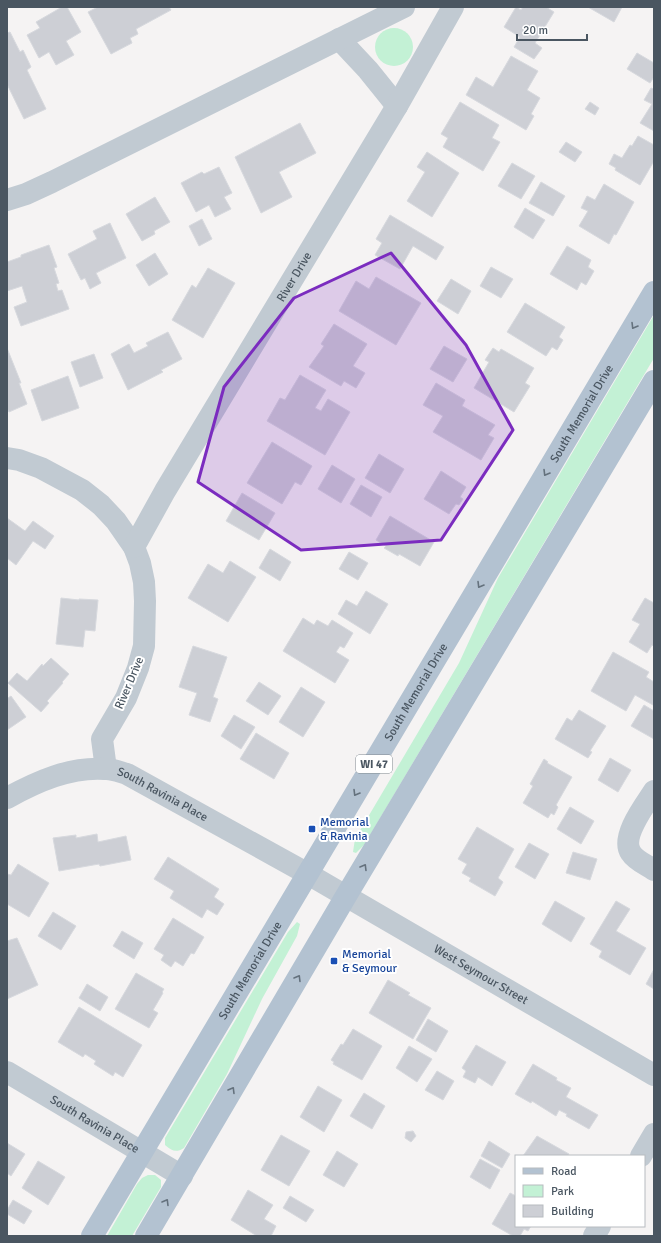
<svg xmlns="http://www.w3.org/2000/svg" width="661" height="1243" font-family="Signika,sans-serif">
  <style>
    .green { fill: #c3f1d5 }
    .building { fill: #cdcfd5; stroke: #d7d9de }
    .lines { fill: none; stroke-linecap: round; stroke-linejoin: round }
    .minor { stroke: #c1cad2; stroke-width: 22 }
    .tertiary { stroke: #c1cad2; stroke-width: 22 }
    .primary { stroke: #b3c2d1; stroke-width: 22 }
    .oneway { stroke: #64717d }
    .marked { fill: #7b2cbf; fill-opacity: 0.2; stroke: #7b2cbf; stroke-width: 3; stroke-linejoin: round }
    .transit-dot { fill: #1a4fb4; stroke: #fff; stroke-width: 1.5 }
    .labels { text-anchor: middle; stroke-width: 4; stroke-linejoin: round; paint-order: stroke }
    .shield { fill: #fff; stroke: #808990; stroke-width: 1 }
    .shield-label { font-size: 11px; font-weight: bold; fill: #4a5661 }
    .street-label { font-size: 12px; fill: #4a5661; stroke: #fff }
    .transit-label { font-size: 12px; fill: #164399; stroke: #fff; text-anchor: start }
  </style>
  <rect width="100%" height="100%" fill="#f5f3f3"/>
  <!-- green -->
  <g class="green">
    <circle cx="394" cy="47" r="19"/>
    <polygon points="654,315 654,358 364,845 356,853 353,852 355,839 459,663 498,578"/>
    <path d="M297,922L300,924L297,936L262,999L227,1074L184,1148C176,1153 172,1151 165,1145V1138L288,932Z"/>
    <polygon points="148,1175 155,1175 161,1180 161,1187 132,1236 107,1236 137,1184 142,1178"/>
  </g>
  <!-- building -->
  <g class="building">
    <polygon points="62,7 67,7 81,32 66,41 74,55 56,65 49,52 39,58 27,35 40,28 36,22"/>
    <polygon points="98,7 169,7 171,10 136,29 138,34 130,38 132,43 111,54 88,12"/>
    <polygon points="516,7 521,10 523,7 546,7 554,12 535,43 542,48 534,59 514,47 520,37 504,27"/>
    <polygon points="588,7 622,7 614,22"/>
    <polygon points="7,32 7,33 10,32 20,52 23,50 31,67 27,70 46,109 24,119 7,84"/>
    <polygon points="637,53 654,63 654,77 650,83 627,69"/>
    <polygon points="511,56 538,71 527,90 540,98 531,114 534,116 526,130 466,95 476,77 493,87"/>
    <polygon points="651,88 654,89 654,131 640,123 652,104 644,100"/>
    <polygon points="460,102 499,125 492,138 500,142 483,171 443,147 448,138 441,134"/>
    <polygon points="590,102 599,108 595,115 585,109"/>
    <polygon points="300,123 316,153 279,172 292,197 261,213 235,157"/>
    <polygon points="638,136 654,145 654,161 640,185 615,170 616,168 609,164 614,154 622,158 630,145 632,146"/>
    <polygon points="566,142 582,152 575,162 559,152"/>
    <polygon points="427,152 459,173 432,217 407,201 425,172 417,167"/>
    <polygon points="512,163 535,176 521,199 498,186"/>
    <polygon points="219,167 232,193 224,197 231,209 215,217 209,205 196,212 181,183 202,172 204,174"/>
    <polygon points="541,182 565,196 553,216 529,203"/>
    <polygon points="604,184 634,202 616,235 614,234 609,244 579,226 588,211 581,208 587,196 595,200"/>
    <polygon points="155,197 170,222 154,231 155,234 142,241 126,214"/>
    <polygon points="525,208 545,220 533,239 514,227"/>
    <polygon points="390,215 444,247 436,260 413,246 400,269 375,255 382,243 376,239"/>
    <polygon points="202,219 212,239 199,246 189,226"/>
    <polygon points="110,223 126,258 96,273 101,283 90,289 85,278 81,280 68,254 97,239 93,231"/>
    <polygon points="49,245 57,267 54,268 59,283 56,284 58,291 62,290 69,309 21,326 14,307 27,302 22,286 7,291 7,262 21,257 21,255"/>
    <polygon points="567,246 591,260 588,267 594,271 586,285 581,282 577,290 550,274"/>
    <polygon points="155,253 168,274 149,286 136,265"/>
    <polygon points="491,267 513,279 501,298 480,286"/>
    <polygon points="208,268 235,283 203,338 172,320 192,285 196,288"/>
    <polygon points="376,277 421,303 396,345 339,311 356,281 369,289"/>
    <polygon points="451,279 471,291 458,314 437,301"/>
    <polygon points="525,303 565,327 559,337 563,340 557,350 552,347 546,356 507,332"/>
    <polygon points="334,324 367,344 353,366 365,373 356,388 344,381 341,386 309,367 324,346 321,344"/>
    <polygon points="168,332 182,359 161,370 163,372 128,390 111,354 129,344 134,353 148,346 146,343"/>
    <polygon points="444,346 467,359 453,382 430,369"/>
    <polygon points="7,348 21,383 19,383 27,404 9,412 7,408"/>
    <polygon points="493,348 499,352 501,349 534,368 525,383 530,386 514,412 474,388 489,362 485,360"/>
    <polygon points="94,354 103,378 80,387 71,362"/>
    <polygon points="300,375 326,390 315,408 321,411 328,399 350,412 325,455 267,421 280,398 285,400"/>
    <polygon points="68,376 79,408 42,421 31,390"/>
    <polygon points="436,383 465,400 462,406 495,425 488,435 494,438 481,460 433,432 443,416 423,405"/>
    <polygon points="272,442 312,466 301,485 295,482 282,504 247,483"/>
    <polygon points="379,454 404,469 390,493 365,478"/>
    <polygon points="332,465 355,479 341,503 318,489"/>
    <polygon points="441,471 466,487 460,497 463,499 459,505 456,504 449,514 424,499"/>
    <polygon points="361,485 382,497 371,517 350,504"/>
    <polygon points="242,493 275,513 259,540 226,521"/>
    <polygon points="390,516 434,542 420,566 399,554 398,556 384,548 386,546 376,540"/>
    <polygon points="7,518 25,531 33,521 54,536 45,549 33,541 16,565 7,558"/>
    <polygon points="270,549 291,562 280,581 259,568"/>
    <polygon points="349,552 368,563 358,580 339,569"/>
    <polygon points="230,561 256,577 228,622 188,598 208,564 223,573"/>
    <polygon points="366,591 388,604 370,634 338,614 346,600 357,606"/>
    <polygon points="61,598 79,600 79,599 98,600 95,631 85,630 83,647 56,644"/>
    <polygon points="645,598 654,603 654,647 652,645 647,653 629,642 640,624 632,620"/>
    <polygon points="303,618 314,625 317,620 328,626 332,620 353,633 344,648 340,646 336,652 349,660 335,683 283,651"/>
    <polygon points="193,646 227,657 213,697 218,699 210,722 189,715 197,693 179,687"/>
    <polygon points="613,652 649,672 646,677 654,682 653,705 635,695 626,711 591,691"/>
    <polygon points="51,658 69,674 62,682 63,683 47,701 49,703 41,712 8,683 17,673 27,681 42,664 43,666"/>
    <polygon points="259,682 281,696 268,715 246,701"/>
    <polygon points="301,687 325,702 303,737 279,722"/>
    <polygon points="11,696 26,717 7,730 7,697 8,698"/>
    <polygon points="644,705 654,711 654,739 631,726"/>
    <polygon points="579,710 606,726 590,751 592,752 588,758 555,739 567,718 572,721"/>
    <polygon points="234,715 255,727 241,749 221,736"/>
    <polygon points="256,733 289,753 274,779 240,759"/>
    <polygon points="610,758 631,770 618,792 598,780"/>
    <polygon points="544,759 548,762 547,763 572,777 556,805 558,807 554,815 551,813 548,818 523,803 533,786 530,784"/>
    <polygon points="570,807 594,821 581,844 557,829"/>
    <polygon points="477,827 514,849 498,878 503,882 495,896 469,881 471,878 462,873 467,864 458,859"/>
    <polygon points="97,834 98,842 126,836 131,860 100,866 99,864 59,871 53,838 76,835 76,838"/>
    <polygon points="529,843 549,854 535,879 515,867"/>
    <polygon points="573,852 597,859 590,880 566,873"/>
    <polygon points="168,857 219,889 214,897 224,904 217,915 207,909 202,918 170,898 174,891 154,879"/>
    <polygon points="18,864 49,883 29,917 7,904 7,874 11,875"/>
    <polygon points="555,901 585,918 571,942 542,924"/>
    <polygon points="616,901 630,909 616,931 646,948 630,975 599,957 602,951 590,944"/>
    <polygon points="53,912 76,926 61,950 38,936"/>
    <polygon points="173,918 204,937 194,954 191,953 183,966 175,961 171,967 161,960 164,955 154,949"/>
    <polygon points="122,931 143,943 134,959 113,946"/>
    <polygon points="17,938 38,985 7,999 7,941"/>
    <polygon points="654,969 654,989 646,984"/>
    <polygon points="136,973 164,989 162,992 163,993 153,1010 158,1013 149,1028 115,1009"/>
    <polygon points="388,980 410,993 408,995 431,1008 413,1039 369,1013"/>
    <polygon points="87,984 108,997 100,1011 79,998"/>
    <polygon points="79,1007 142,1045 123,1077 115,1072 113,1076 94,1064 96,1061 85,1054 83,1057 58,1042"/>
    <polygon points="428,1019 448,1031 436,1052 416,1040"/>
    <polygon points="353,1029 382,1046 362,1080 333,1064 334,1062 331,1060 341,1044 343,1045"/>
    <polygon points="476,1045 506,1062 492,1086 478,1077 475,1083 463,1077 466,1071 462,1068"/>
    <polygon points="409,1046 432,1059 417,1082 396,1068"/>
    <polygon points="533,1064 557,1078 556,1080 571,1088 566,1097 598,1115 589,1129 566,1116 567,1114 559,1110 556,1116 532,1101 531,1103 515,1094"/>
    <polygon points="437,1071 454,1081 443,1100 425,1090"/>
    <polygon points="318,1086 342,1100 324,1132 300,1117"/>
    <polygon points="364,1093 385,1106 372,1129 350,1116"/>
    <polygon points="413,1131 416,1136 411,1142 405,1138 406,1132"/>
    <polygon points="281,1135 310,1151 289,1186 261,1170"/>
    <polygon points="537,1136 569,1154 568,1156 523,1156"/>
    <polygon points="489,1141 510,1154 502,1168 481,1156"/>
    <polygon points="7,1143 25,1154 11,1176 7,1173"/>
    <polygon points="337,1151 358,1164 344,1187 323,1175"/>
    <polygon points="480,1159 500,1170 490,1189 470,1177"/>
    <polygon points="38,1161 65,1177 48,1205 22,1188"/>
    <polygon points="248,1190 273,1205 264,1219 276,1226 271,1236 257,1236 231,1220"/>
    <polygon points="510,1193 516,1196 516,1226 531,1226 528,1231 524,1229 520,1236 513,1236 492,1224"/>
    <polygon points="290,1196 314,1210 306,1222 283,1208"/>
    <polygon points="13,1200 32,1211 24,1224 7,1214 7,1210"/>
  </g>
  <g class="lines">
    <!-- minor -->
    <g class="minor">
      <polyline points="339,39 368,70 397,106"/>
      <polyline points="7,200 26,194 52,182 404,7"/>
      <polyline points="7,458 19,460 41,468 82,490 101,505 116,521 134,547 140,563 144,582 145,601 144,646 138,668 126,698 102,739 106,769"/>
      <path id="s1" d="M134,547L165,491L397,106L453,7"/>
      <path d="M654,791C645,805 620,837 631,853C636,861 647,865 654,870"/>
      <path id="s2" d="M7,798C36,782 71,766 106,769C113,769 120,772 127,774L308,874"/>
      <path id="s3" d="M7,1072L182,1176"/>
      <polyline points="641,1156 654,1134"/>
      <polyline points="594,1236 600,1226"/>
    </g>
    <!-- tertiary -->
    <path class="tertiary" id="s4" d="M308,874L654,1075"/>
    <!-- primary -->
    <g class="primary">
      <path id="s5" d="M92,1236L654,292"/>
      <polyline points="146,1236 346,896 654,381"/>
    </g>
  </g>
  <!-- one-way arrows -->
  <defs><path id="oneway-chevron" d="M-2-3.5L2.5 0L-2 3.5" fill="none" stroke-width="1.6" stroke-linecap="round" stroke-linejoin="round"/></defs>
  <g class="oneway">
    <use href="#oneway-chevron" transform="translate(634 326) rotate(121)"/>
    <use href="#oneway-chevron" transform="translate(546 473) rotate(121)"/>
    <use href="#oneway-chevron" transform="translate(480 585) rotate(121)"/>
    <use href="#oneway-chevron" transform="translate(356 793) rotate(121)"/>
    <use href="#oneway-chevron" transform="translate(364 867) rotate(-59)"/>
    <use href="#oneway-chevron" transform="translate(298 978) rotate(-59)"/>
    <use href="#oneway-chevron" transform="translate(232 1090) rotate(-59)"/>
    <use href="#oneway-chevron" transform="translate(166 1202) rotate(-59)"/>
  </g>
  <!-- marked area -->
  <path class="marked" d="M391,253L466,345L513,430L441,540L301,550L198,482L224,387L294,298Z"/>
  <!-- markers -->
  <g class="transit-dot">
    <rect x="308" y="825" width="8" height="8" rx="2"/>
    <rect x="330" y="957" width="8" height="8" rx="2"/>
  </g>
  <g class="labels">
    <!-- shield labels -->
    <rect class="shield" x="356" y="755" width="36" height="18" rx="3"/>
    <g class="shield-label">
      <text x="374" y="768">WI 47</text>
    </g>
    <!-- street labels -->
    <g class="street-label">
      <text dy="4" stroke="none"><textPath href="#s1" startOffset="314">River Drive</textPath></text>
      <text dy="4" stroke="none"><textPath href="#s5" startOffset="957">South Memorial Drive</textPath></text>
      <text transform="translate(129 683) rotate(-67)" y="4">River Drive</text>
      <text dy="4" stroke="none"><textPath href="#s5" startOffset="633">South Memorial Drive</textPath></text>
      <text dy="4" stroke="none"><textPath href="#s2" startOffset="167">South Ravinia Place</textPath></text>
      <text dy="4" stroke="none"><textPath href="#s5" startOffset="309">South Memorial Drive</textPath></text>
      <text dy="4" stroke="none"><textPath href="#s4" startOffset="200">West Seymour Street</textPath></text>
      <text dy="4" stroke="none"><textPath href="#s3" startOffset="102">South Ravinia Place</textPath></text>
    </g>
    <!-- transit labels -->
    <g class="transit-label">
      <text x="320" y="826">Memorial<tspan x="320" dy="14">&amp; Ravinia</tspan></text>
      <text x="342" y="958">Memorial<tspan x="342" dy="14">&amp; Seymour</tspan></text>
    </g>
  </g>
  <!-- border -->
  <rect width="661" height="1243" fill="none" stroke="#4a5661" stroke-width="16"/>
  <!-- legend -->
  <rect x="515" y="1155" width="130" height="72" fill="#ffffff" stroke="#b7bbc0"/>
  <rect x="523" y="1168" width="20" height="6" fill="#b3c2d1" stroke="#b7bbc0"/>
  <text x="551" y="1175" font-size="12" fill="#4a5661">Road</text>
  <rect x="523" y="1185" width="20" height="12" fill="#c3f1d5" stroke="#b7bbc0"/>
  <text x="551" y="1195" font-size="12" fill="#4a5661">Park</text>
  <rect x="523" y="1205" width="20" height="12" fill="#cdcfd5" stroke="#b7bbc0"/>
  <text x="551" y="1215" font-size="12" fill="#4a5661">Building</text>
  <!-- scale -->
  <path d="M517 34v6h70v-6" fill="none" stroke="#4a5661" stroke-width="2"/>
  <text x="523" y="34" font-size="12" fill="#4a5661" stroke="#ffffff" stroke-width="3" paint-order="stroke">20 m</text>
</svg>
